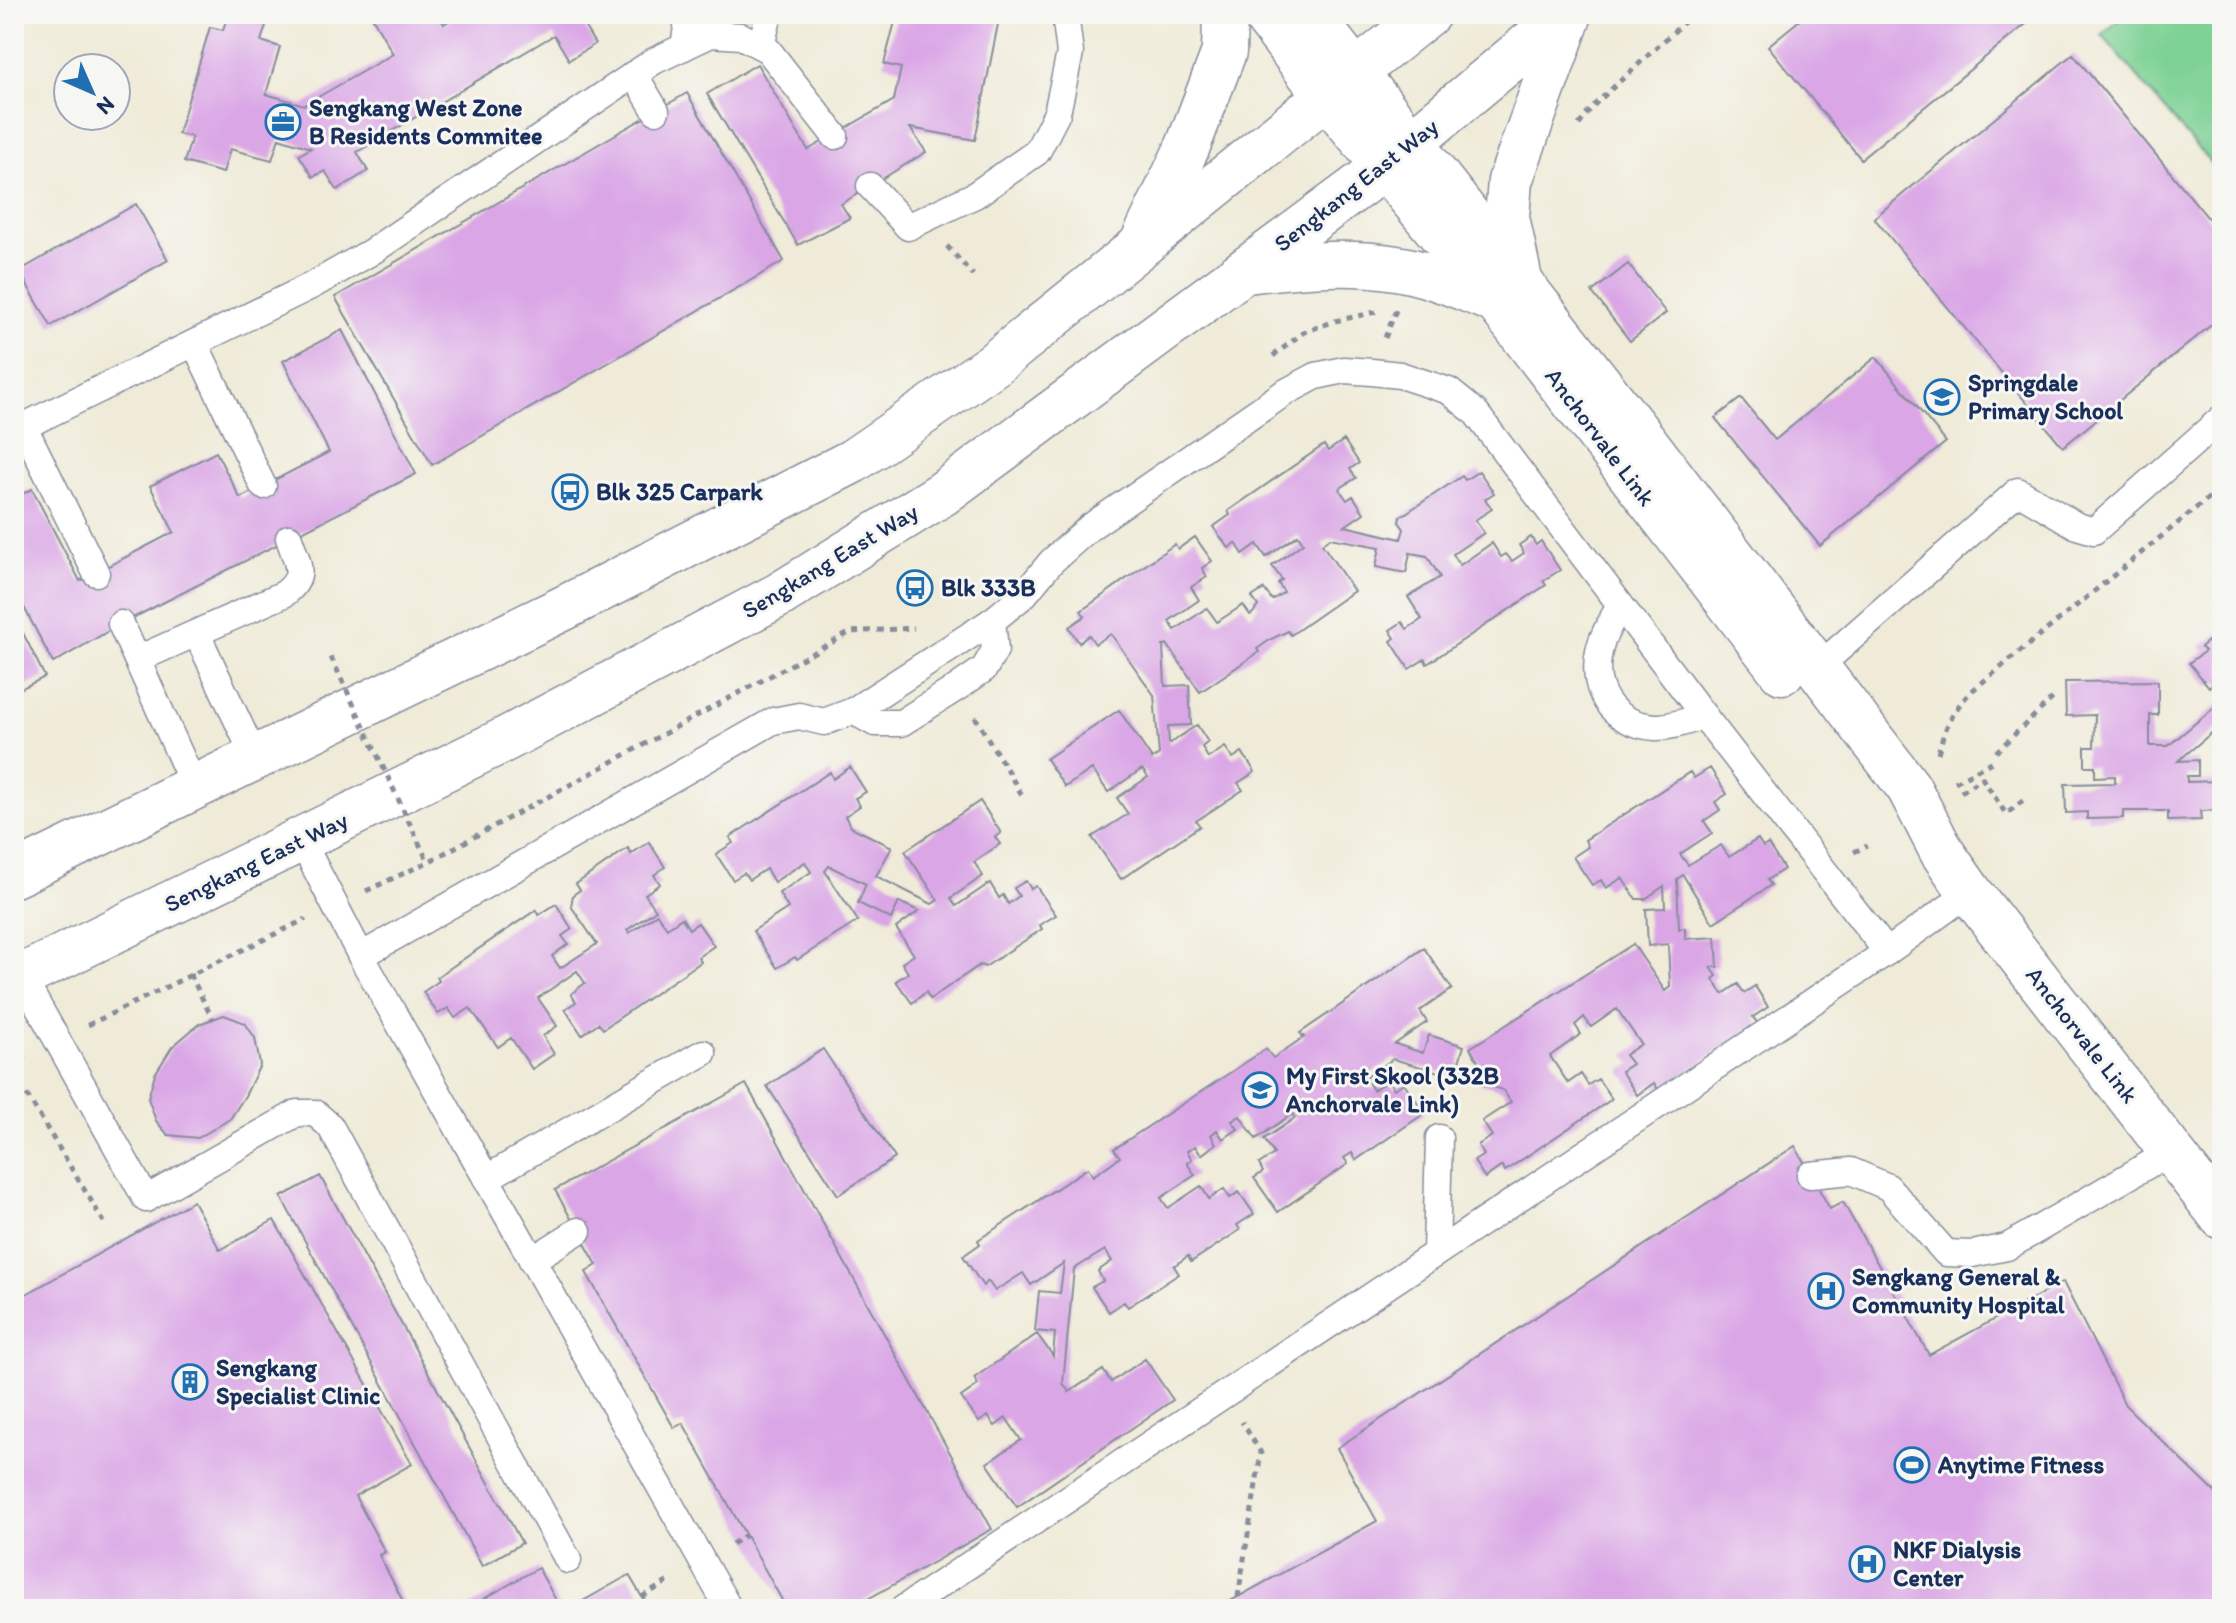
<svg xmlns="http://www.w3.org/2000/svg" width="2236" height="1623" font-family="Itim,sans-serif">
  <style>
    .green { fill: #7dd194; stroke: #4c8079; stroke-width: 2 }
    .building { fill: #daa6e6 }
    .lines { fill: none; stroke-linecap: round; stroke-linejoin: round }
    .lane-casing { stroke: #868d9b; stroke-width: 29 }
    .street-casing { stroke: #868d9b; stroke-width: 47 }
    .secondary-casing { stroke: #868d9b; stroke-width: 47 }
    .path { stroke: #868d9b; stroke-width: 5; stroke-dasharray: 6 6; stroke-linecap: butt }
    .lane { stroke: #fff; stroke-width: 26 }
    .street { stroke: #fff; stroke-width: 44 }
    .secondary { stroke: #fff; stroke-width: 44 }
    .path-bridge { stroke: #868d9b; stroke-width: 5; stroke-dasharray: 6 6; stroke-linecap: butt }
    .labels { text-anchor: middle; stroke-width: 6; stroke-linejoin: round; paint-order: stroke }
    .poi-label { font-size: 24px; font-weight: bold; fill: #1b2f5e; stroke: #f6f6f2; text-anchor: start }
    .street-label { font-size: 24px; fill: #1b2f5e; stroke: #f6f6f2 }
  </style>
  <rect width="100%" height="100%" fill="#f6f6f2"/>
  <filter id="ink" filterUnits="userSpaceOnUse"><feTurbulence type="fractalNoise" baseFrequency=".0125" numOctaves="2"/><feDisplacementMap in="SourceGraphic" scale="16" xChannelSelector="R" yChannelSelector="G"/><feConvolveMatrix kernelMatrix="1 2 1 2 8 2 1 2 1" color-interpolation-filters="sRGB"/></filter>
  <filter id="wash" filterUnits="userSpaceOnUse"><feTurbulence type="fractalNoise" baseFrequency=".006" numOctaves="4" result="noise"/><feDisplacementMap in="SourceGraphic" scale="32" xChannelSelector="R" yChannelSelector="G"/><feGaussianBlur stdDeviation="1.8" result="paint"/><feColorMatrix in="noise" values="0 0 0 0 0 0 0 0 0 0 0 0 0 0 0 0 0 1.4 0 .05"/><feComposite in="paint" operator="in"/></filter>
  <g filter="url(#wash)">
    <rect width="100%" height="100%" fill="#f0ebd8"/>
    <!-- green -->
    <polygon class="green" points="2126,14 2218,14 2222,18 2222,177 2102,35"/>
    <g id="blocks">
      <!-- building -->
      <g class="building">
        <polygon points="228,14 253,14 268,19 261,41 280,47 266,94 304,105 393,54 372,17 376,14 438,14 444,24 459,14 590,14 580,19 595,44 569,60 554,35 357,152 368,171 337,190 325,171 313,177 299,155 311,148 279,138 272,160 230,149 223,173 184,162 192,137 178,134 210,27 223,30"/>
        <polygon points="897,14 912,17 912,14 1000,14 975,140 910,128 926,152 841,204 850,218 798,245 707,94 757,64 808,150 894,100 901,68 884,64"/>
        <polygon points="1807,14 2038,14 1861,159 1768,46"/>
        <polygon points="2073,54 2222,235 2222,316 2063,447 1874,218"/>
        <polygon points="687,93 784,261 432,465 335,297"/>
        <polygon points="136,204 168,260 51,326 19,271"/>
        <polygon points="1628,264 1666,313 1630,341 1592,292"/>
        <polygon points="342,330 416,474 121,624 53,663 14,588 14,498 32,489 80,581 174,532 150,486 216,452 240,498 329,452 283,361"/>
        <polygon points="1876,357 1946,442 1820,546 1715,418 1741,398 1775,440"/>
        <polygon points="1344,440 1359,463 1350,469 1356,478 1339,489 1347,500 1353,496 1364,513 1345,526 1401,539 1404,529 1399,522 1400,517 1462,476 1465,480 1479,471 1494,493 1485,499 1492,509 1475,520 1484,533 1453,554 1460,565 1492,543 1501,557 1506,554 1512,561 1524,553 1519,545 1531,537 1536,545 1541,541 1560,570 1543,581 1546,585 1427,664 1425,659 1409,669 1391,641 1395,638 1390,630 1402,622 1407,629 1422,619 1408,597 1440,577 1427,556 1410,553 1406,573 1376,567 1380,547 1330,538 1322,544 1354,591 1291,635 1288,631 1271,639 1257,649 1259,652 1200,692 1167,644 1163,646 1165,686 1189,685 1191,725 1168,726 1169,744 1197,725 1208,742 1202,747 1208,758 1225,747 1233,758 1242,752 1255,772 1238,783 1243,790 1196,821 1200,826 1121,879 1092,837 1128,814 1117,798 1148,777 1142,769 1108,792 1092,769 1065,787 1046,759 1119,710 1152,759 1159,754 1154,695 1111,634 1095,644 1089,635 1079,643 1069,627 1085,616 1081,611 1175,544 1178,549 1195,537 1212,561 1202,568 1207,577 1191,587 1199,600 1169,621 1175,630 1207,608 1217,622 1243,605 1250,615 1253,613 1258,606 1252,597 1264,589 1272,600 1284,592 1278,583 1282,580 1272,566 1303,543 1298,535 1266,557 1257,544 1243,554 1236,543 1229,548 1213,527 1230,515 1228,511 1324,445 1328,451"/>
        <polygon points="14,615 45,677 14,692"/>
        <polygon points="2222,629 2222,688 2216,681 2209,687 2189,663 2205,651 2201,647"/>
        <polygon points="2158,681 2158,715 2150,715 2150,746 2168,746 2222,701 2222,724 2178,761 2198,760 2198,776 2187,776 2187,782 2222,781 2222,810 2200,811 2201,820 2168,821 2168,811 2123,811 2123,818 2087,819 2087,812 2066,813 2065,784 2115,783 2115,776 2095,777 2095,766 2085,766 2085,747 2094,747 2095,715 2066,716 2065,682"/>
        <polygon points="850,767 866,792 855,798 860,806 845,816 851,827 892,847 876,876 932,904 938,900 905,851 980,801 1001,833 995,837 1000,844 974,862 983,876 951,898 956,906 990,883 999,898 1003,895 1008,904 1019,896 1014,888 1026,881 1031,889 1036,886 1056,915 1040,925 1042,929 985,967 980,965 930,999 926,992 912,1003 896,981 908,973 902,963 914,955 896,928 919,911 899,902 891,919 858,903 866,884 829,866 825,871 858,921 797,960 795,957 777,968 753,931 788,908 779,893 811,872 805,862 774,882 766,869 749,880 744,873 733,880 716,854 733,843 730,837 830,772 833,779"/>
        <polygon points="1710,768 1727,794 1715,802 1720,810 1704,821 1712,833 1680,854 1688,865 1721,845 1729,857 1758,839 1763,847 1768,844 1784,869 1767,880 1771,885 1713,923 1683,875 1677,879 1679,929 1685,928 1685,939 1716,937 1718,967 1711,967 1717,976 1713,979 1723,994 1738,984 1744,993 1755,986 1768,1007 1753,1017 1758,1024 1659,1091 1654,1083 1637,1095 1621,1071 1632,1064 1625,1055 1641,1044 1617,1009 1591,1027 1584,1017 1575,1025 1581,1034 1550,1056 1568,1083 1581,1074 1588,1085 1598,1079 1612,1099 1505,1171 1502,1166 1485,1178 1474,1161 1484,1155 1478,1145 1492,1136 1482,1121 1511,1102 1503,1090 1393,1059 1365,1078 1373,1090 1388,1080 1394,1089 1404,1083 1425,1113 1356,1160 1352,1153 1344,1158 1348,1164 1278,1212 1254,1178 1263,1172 1259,1164 1274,1154 1264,1139 1295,1118 1292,1114 1256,1139 1240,1116 1232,1121 1238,1129 1223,1139 1217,1130 1211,1135 1216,1144 1201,1155 1195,1146 1187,1151 1192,1159 1187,1163 1195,1175 1161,1198 1168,1208 1201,1186 1209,1199 1224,1189 1230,1198 1239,1192 1254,1214 1237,1225 1240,1230 1191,1262 1188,1256 1174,1266 1179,1274 1128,1307 1124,1302 1109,1312 1092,1287 1103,1281 1098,1271 1112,1261 1105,1250 1074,1269 1063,1383 1069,1392 1103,1370 1111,1382 1145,1359 1173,1400 1017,1507 987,1463 1021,1440 1006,1418 995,1426 988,1416 979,1422 961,1397 978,1385 974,1378 1037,1334 1053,1356 1055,1333 1035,1331 1039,1291 1060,1293 1064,1263 1031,1285 1023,1273 995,1291 988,1281 983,1286 963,1256 980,1244 978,1240 1088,1168 1093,1176 1120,1157 1114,1149 1266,1049 1273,1058 1304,1037 1300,1033 1424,948 1452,989 1420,1011 1427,1022 1395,1044 1423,1053 1429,1035 1464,1046 1458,1065 1485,1073 1470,1048 1633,944 1665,991 1670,987 1668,944 1648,946 1646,909 1665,908 1664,886 1645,899 1636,899 1622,878 1606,888 1601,880 1592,885 1573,857 1588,847 1585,840 1690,772 1694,778"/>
        <polygon points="649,842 665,867 654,875 660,884 645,894 656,910 627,930 629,933 657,914 667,928 682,918 689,929 698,923 714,946 698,957 701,962 603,1029 598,1023 582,1035 565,1009 576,1002 571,994 585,983 577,971 538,998 557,1026 543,1036 554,1054 532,1069 511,1038 498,1047 470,1008 455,1018 448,1008 438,1014 423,992 439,981 437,977 536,910 539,915 556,904 572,929 562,936 568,944 552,956 560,968 597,944 571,906 573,895 580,890 576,884 628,848 631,854"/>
        <polygon points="224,1015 245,1023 255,1038 260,1065 245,1096 230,1119 198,1138 168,1135 156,1121 148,1098 155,1074 172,1047 199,1024"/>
        <polygon points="823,1049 895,1158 838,1195 767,1086"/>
        <polygon points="746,1084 992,1529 850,1609 787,1609 683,1423 674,1428 586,1272 597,1265 555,1190"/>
        <polygon points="1795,1146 1830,1209 1843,1202 1929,1355 2063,1282 2125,1405 2222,1499 2222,1609 1216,1609 1377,1521 1337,1448"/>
        <polygon points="320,1176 522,1543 482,1566 281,1197"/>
        <polygon points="193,1201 220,1250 274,1220 412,1464 355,1496 385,1552 379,1555 407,1609 14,1609 14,1301"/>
        <polygon points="538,1568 561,1609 466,1609"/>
        <polygon points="629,1575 649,1609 569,1609"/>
      </g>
    </g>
  </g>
  <g filter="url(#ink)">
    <use href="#blocks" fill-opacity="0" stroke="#868d9b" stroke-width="2"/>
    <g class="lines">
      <defs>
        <g id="lane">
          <polyline points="761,46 769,14"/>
          <polyline points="684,47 689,14"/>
          <polyline points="634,74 656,111"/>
          <polyline points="870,186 908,227 975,195 1037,152 1057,113 1070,53 1065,14"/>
          <polyline points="195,344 263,486"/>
          <polyline points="24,427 96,573"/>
          <polyline points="14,431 313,285 371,252 654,61 711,34 741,36 768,50 835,136"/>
          <path d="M1620,605C1614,617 1605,630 1601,644C1588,686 1609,724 1655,727C1670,728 1689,720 1704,716"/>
          <polyline points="121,624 194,786"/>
          <polyline points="197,634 255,758"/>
          <path d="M138,659L284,594C308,576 297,563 289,538"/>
          <polyline points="1816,669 2018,491 2077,526 2094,531 2222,418"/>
          <polyline points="853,711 875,723 901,723 958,687 984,669 995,650 992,621"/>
          <polyline points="301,840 361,956 729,1609"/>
          <polyline points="361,956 773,721 799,716 824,722 853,711 992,621 1024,595 1051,562 1090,527 1284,393 1316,376 1344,370 1372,372 1400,375 1449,391 1475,412 1704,716 1887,952"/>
          <polyline points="22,977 146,1199 297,1113 315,1113 330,1126 568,1560"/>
          <polyline points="1810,1175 1851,1171 1888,1187 1946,1253 1972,1254 2007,1247 2172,1151"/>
          <polyline points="487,1178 703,1053"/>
          <polyline points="1436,1253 1439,1138"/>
          <polyline points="532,1260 578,1231"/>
          <polyline points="903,1609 1887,952 1970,892"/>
        </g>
        <g id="street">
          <polyline points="1264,14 1327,97 1496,301 1782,672"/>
          <polyline points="1310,14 1648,445 1909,788 1942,852 1970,892 2222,1217"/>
        </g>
        <g id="secondary">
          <polyline points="1144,239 1188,146 1224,52 1225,14"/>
          <path d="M1247,271C1295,265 1347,260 1396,268C1430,273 1464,289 1496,301"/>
          <polyline points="1520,280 1507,217 1510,181 1570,14"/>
          <polyline points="14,875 564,608 853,461 994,364 1428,14"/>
          <polyline points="14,980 504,740 779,595 942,494 1363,183 1565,14"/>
        </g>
      </defs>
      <!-- lane casing -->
      <use href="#lane" class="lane-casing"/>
      <!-- street casing -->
      <use href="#street" class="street-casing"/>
      <!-- secondary casing -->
      <use href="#secondary" class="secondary-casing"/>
      <!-- path -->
      <g class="path">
        <polyline points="1579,125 1593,106 1693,14"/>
        <polyline points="947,246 973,275"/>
        <polyline points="1385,338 1396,310"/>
        <polyline points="1273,356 1304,332 1335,321 1376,312"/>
        <polyline points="975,717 1022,795"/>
        <polyline points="1996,752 2055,696"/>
        <path d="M1938,753C1945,727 1953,709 1973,690L2222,487"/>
        <polyline points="1955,782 1997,759"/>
        <polyline points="1961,792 1982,778 2006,814 2024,800"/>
        <polyline points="1854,852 1867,846"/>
        <polyline points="366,891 428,862 851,632 914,628"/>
        <polyline points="190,974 213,1020"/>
        <polyline points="88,1025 306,919"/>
        <polyline points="14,1063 26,1057"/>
        <polyline points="14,1074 104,1222"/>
        <polyline points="732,1544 746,1535"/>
        <polyline points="642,1597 672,1579"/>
        <polyline points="1238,1597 1261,1453 1242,1422"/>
      </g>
      <!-- lane -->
      <use href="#lane" class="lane"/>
      <!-- street -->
      <use href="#street" class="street"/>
      <!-- secondary -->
      <use href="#secondary" class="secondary"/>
      <!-- path-bridge -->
      <polyline class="path-bridge" points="331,657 428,862"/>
    </g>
  </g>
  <!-- icons -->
  <defs>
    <symbol id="office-ring" viewBox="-11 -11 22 22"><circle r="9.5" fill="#f6f6f2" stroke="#1f6fb2" stroke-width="1.5"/><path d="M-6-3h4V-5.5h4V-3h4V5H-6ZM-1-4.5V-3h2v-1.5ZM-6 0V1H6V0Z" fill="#1f6fb2"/></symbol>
    <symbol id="school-ring" viewBox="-11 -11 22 22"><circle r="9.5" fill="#f6f6f2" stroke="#1f6fb2" stroke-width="1.5"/><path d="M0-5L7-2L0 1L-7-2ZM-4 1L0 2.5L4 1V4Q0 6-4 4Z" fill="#1f6fb2"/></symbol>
    <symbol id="bus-ring" viewBox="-11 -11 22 22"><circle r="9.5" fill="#f6f6f2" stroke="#1f6fb2" stroke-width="1.5"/><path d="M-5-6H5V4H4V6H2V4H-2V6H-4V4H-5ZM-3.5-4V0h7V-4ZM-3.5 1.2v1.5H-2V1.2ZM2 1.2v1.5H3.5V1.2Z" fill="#1f6fb2"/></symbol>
    <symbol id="hospital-ring" viewBox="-11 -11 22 22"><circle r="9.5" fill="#f6f6f2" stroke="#1f6fb2" stroke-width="1.5"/><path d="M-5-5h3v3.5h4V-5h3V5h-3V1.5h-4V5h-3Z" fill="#1f6fb2"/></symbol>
    <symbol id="building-ring" viewBox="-11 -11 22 22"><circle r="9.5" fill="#f6f6f2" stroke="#1f6fb2" stroke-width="1.5"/><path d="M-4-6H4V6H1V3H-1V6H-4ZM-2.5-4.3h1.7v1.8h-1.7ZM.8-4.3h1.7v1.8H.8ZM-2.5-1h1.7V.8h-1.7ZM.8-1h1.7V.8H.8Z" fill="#1f6fb2"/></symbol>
    <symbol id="stadium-ring" viewBox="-11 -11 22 22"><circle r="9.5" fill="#f6f6f2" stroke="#1f6fb2" stroke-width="1.5"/><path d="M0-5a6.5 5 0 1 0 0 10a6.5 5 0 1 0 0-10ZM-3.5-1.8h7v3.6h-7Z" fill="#1f6fb2"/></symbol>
  </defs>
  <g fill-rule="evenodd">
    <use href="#office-ring" x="263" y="102" width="40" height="40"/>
    <use href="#school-ring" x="1922" y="377" width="40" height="40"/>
    <use href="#bus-ring" x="550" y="472" width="40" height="40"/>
    <use href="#bus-ring" x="895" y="568" width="40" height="40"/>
    <use href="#school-ring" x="1240" y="1070" width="40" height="40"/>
    <use href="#hospital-ring" x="1806" y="1271" width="40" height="40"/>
    <use href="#building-ring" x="170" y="1362" width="40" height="40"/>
    <use href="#stadium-ring" x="1892" y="1445" width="40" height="40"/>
    <use href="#hospital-ring" x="1847" y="1544" width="40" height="40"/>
  </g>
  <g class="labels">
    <!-- poi labels -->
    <g class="poi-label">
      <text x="309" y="116">Sengkang West Zone<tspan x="309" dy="28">B Residents Commitee</tspan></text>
      <text x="1968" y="391">Springdale<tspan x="1968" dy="28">Primary School</tspan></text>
      <text x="596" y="500">Blk 325 Carpark</text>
      <text x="941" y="596">Blk 333B</text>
      <text x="1286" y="1084">My First Skool (332B<tspan x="1286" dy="28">Anchorvale Link)</tspan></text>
      <text x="1852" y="1285">Sengkang General &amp;<tspan x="1852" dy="28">Community Hospital</tspan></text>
      <text x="216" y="1376">Sengkang<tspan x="216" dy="28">Specialist Clinic</tspan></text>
      <text x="1938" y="1473">Anytime Fitness</text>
      <text x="1893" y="1558">NKF Dialysis<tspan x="1893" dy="28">Center</tspan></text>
    </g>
    <!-- street labels -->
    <g class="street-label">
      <text transform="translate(1356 185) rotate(-38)" y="8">Sengkang East Way</text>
      <text transform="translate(1600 437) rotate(53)" y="8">Anchorvale Link</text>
      <text transform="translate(830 561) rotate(-31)" y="8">Sengkang East Way</text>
      <text transform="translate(256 862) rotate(-26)" y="8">Sengkang East Way</text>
      <text transform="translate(2082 1035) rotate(52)" y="8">Anchorvale Link</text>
    </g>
  </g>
  <!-- margin -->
  <rect width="2236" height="1623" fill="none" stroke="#f6f6f2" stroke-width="48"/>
  <!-- north arrow -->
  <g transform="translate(92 92) rotate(135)"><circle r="38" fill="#f6f6f2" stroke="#9ea6b7" stroke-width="2"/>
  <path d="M0-6L14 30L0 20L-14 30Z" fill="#1f6fb2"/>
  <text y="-12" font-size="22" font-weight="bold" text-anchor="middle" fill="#1b2f5e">N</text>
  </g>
</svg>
